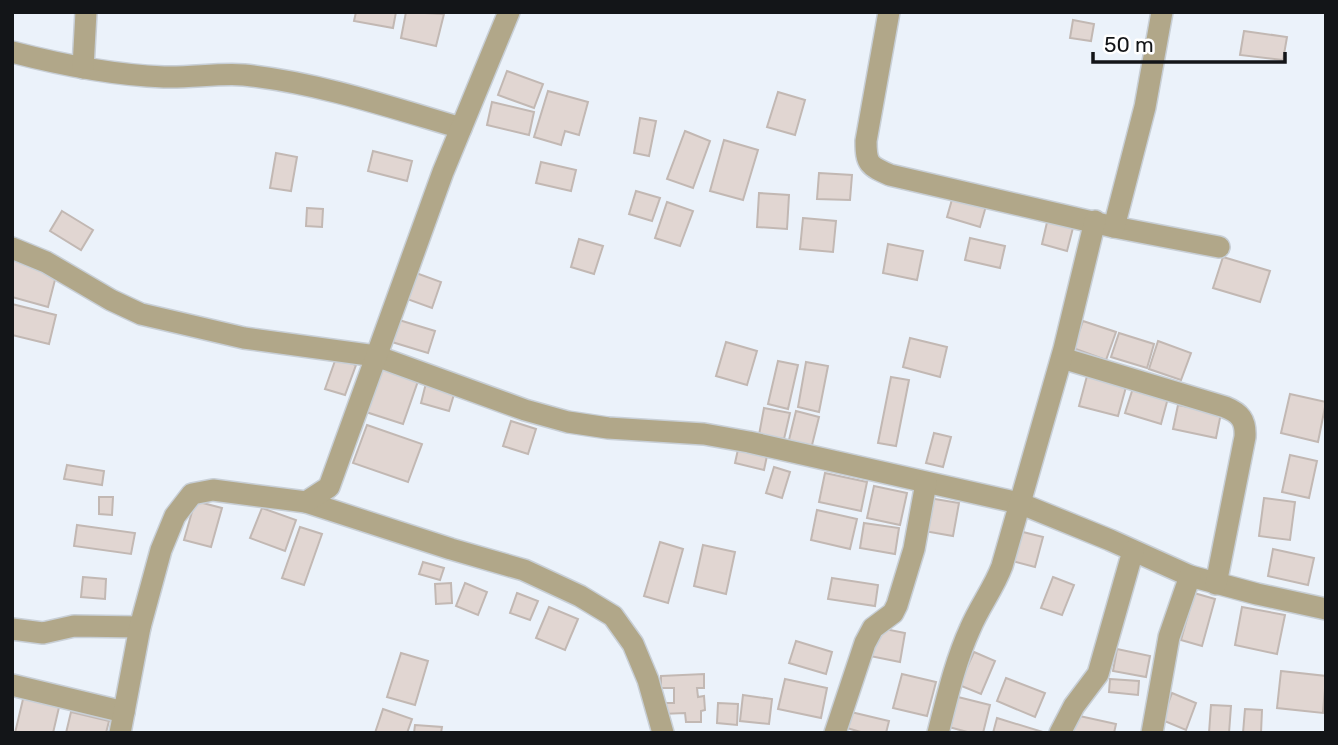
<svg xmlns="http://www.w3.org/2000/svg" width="1338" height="745" font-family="Rubik,sans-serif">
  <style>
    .building { fill: #e1d6d2; stroke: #c2b8b3; stroke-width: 2 }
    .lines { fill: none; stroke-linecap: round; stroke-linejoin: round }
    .street-casing { stroke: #c8cfd6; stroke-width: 24 }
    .street { stroke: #b1a789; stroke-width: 21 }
  </style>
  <rect width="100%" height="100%" fill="#ebf2fa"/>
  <!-- building -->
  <g class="building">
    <polygon points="356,12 396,12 393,28 354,21"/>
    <polygon points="406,12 444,14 436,46 401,38"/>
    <polygon points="1073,20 1094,24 1091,41 1070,38"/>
    <polygon points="1244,31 1287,37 1283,60 1240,55"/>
    <polygon points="507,71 543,84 534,108 498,95"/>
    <polygon points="548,91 588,102 579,135 565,131 561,145 534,137"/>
    <polygon points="778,92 805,100 795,135 767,127"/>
    <polygon points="492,102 534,112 529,135 487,125"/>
    <polygon points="640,118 656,121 649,156 634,153"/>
    <polygon points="685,131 710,141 693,188 667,179"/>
    <polygon points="724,140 758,150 743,200 710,191"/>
    <polygon points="373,151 412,161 407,181 368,171"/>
    <polygon points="276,153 297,157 291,191 270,188"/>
    <polygon points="541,162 576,170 571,191 536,183"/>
    <polygon points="819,173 852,175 850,200 817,199"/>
    <polygon points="636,191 660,198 652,221 629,214"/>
    <polygon points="759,193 789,195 787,229 757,227"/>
    <polygon points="953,196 986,206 980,227 947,217"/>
    <polygon points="667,202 693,211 680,246 655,238"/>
    <polygon points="307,208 323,209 322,227 306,226"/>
    <polygon points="62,211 93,230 81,250 50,231"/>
    <polygon points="803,218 836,221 833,252 800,249"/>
    <polygon points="1048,218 1074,224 1067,251 1042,244"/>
    <polygon points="970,238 1005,246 1000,268 965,260"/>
    <polygon points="579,239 603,246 594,274 571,267"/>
    <polygon points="888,244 923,251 917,280 883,273"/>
    <polygon points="1223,257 1270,271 1260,302 1213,288"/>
    <polygon points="12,260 57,272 48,307 12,297"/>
    <polygon points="416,273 441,282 432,308 407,299"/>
    <polygon points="12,304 56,315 49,344 12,335"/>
    <polygon points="399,320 435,331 428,353 392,342"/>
    <polygon points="1083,321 1116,332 1106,360 1073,348"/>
    <polygon points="1119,333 1154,344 1147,368 1111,357"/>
    <polygon points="910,338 947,347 940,377 903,367"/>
    <polygon points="1158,341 1191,353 1181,380 1149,369"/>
    <polygon points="726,342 757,351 747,385 716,376"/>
    <polygon points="336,358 356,365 345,395 325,389"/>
    <polygon points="778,361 798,365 788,409 768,404"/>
    <polygon points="806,362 828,366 819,412 798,407"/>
    <polygon points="382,368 418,381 403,424 366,412"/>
    <polygon points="1087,376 1126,387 1118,416 1079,406"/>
    <polygon points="891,377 909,380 896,446 878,443"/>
    <polygon points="426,383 455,391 449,411 421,403"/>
    <polygon points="1133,388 1168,398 1161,424 1125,413"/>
    <polygon points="1290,394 1326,402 1318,442 1281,433"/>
    <polygon points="1178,405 1221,413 1216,438 1173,429"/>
    <polygon points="764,408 790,413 784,439 759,435"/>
    <polygon points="796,411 819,417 811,449 788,444"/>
    <polygon points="511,421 536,429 528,454 503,446"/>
    <polygon points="367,425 422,444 408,482 353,463"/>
    <polygon points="934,433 951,437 943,467 926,463"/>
    <polygon points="739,445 768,451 764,470 735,463"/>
    <polygon points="1290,455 1317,461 1309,498 1282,492"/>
    <polygon points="67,465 104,471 102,485 64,479"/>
    <polygon points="774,467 790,472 782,498 766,493"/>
    <polygon points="825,473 867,482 861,511 819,502"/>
    <polygon points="874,486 907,493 900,525 867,518"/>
    <polygon points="99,497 113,497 112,515 99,514"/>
    <polygon points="929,498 959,503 953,536 924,531"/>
    <polygon points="1264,498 1295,502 1290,540 1259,536"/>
    <polygon points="195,501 222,508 211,547 184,540"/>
    <polygon points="262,508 296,520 285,551 250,538"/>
    <polygon points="817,510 857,519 850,549 811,540"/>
    <polygon points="864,523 899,528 895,554 860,548"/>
    <polygon points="77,525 135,533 131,554 74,546"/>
    <polygon points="300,527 322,534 304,585 282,578"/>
    <polygon points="1019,531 1043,537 1035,567 1012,561"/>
    <polygon points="660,542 683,549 668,603 644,596"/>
    <polygon points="703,545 735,552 726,594 694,586"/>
    <polygon points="1273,549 1314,558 1308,585 1268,576"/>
    <polygon points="423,562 444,568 440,580 419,574"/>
    <polygon points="83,577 106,579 105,599 81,597"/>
    <polygon points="1053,577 1074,585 1062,615 1041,608"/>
    <polygon points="832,578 878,585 875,606 828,599"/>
    <polygon points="451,583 452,603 436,604 435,584"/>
    <polygon points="465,583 487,592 478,615 456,606"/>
    <polygon points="517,593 538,601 530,620 510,613"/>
    <polygon points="1194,593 1215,599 1202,646 1181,640"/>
    <polygon points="549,607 578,619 565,650 536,638"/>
    <polygon points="1242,607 1285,615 1277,654 1235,645"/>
    <polygon points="875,627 905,633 900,662 870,656"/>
    <polygon points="796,641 832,652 826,674 789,663"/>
    <polygon points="1117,649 1150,656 1146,677 1113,671"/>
    <polygon points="974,652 995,661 981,694 959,685"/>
    <polygon points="401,653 428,661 415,705 387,697"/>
    <polygon points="1281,671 1326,676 1323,713 1277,708"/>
    <polygon points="704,674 704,688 697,688 698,697 704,696 705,710 701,711 701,722 686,722 685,713 662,714 662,703 674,703 674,688 661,688 661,676"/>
    <polygon points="902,674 936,682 927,716 893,708"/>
    <polygon points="1006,678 1045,693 1035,717 997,701"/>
    <polygon points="785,679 827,688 821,718 778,709"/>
    <polygon points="1110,679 1139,681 1138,695 1109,692"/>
    <polygon points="1172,693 1196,703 1186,730 1162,720"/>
    <polygon points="24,695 60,703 53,733 15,733"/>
    <polygon points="743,695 772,699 769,724 740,721"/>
    <polygon points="958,697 990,705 983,733 971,733 949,727"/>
    <polygon points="718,703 738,704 737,725 717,723"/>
    <polygon points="1211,705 1231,706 1229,733 1209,733"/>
    <polygon points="383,709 412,719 407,733 375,733"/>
    <polygon points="1245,709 1262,710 1261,733 1243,733"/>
    <polygon points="71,712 109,721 106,733 66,733"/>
    <polygon points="851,712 889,721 886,733 864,733 847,728"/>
    <polygon points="1075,715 1116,724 1114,733 1071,733"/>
    <polygon points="997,718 1046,733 993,733"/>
    <polygon points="415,725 442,727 441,733 414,733"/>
  </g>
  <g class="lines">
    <defs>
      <g id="street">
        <path d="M889,12L866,141C866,164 869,166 890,175L1114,227L1219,247"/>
        <path d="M12,52C62,65 113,75 164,77C191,78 218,73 244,75C319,83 390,107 461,128"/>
        <polyline points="83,68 86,12"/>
        <polyline points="1114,227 1145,107 1162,12"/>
        <polyline points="12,248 46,262 111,300 141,314 244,338 376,356 525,410 568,422 608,428 704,434 749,442 1019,503 1110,540 1190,576 1257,594 1326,609"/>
        <path d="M1062,358L1225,407C1240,413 1246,420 1245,437L1216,584"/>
        <polyline points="306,502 451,549 524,570 580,596 613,616 633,644 648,680 663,733"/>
        <polyline points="12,629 43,633 74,626 140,627"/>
        <polyline points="12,685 124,712"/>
        <polyline points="120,733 140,627 161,550 175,516 192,494 213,490 306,502 329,487 443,172 509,12"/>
        <polyline points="835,733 865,643 873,628 893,613 897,605 914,549 926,483"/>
        <path d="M938,733C947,698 955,662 970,629C979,607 994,588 1002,566L1064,349L1095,221"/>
        <polyline points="1060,733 1074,706 1098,674 1133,551"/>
        <polyline points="1152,733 1169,637 1190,576"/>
      </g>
    </defs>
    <!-- street casing -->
    <use href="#street" class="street-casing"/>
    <!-- street -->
    <use href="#street" class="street"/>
  </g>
  <!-- border -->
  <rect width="1338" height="745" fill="none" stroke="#131518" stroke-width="28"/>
  <!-- scale -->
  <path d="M1093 52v10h192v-10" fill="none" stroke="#131518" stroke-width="3.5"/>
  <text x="1104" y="52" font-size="21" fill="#131518" stroke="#ffffff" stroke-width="5" paint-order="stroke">50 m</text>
</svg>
